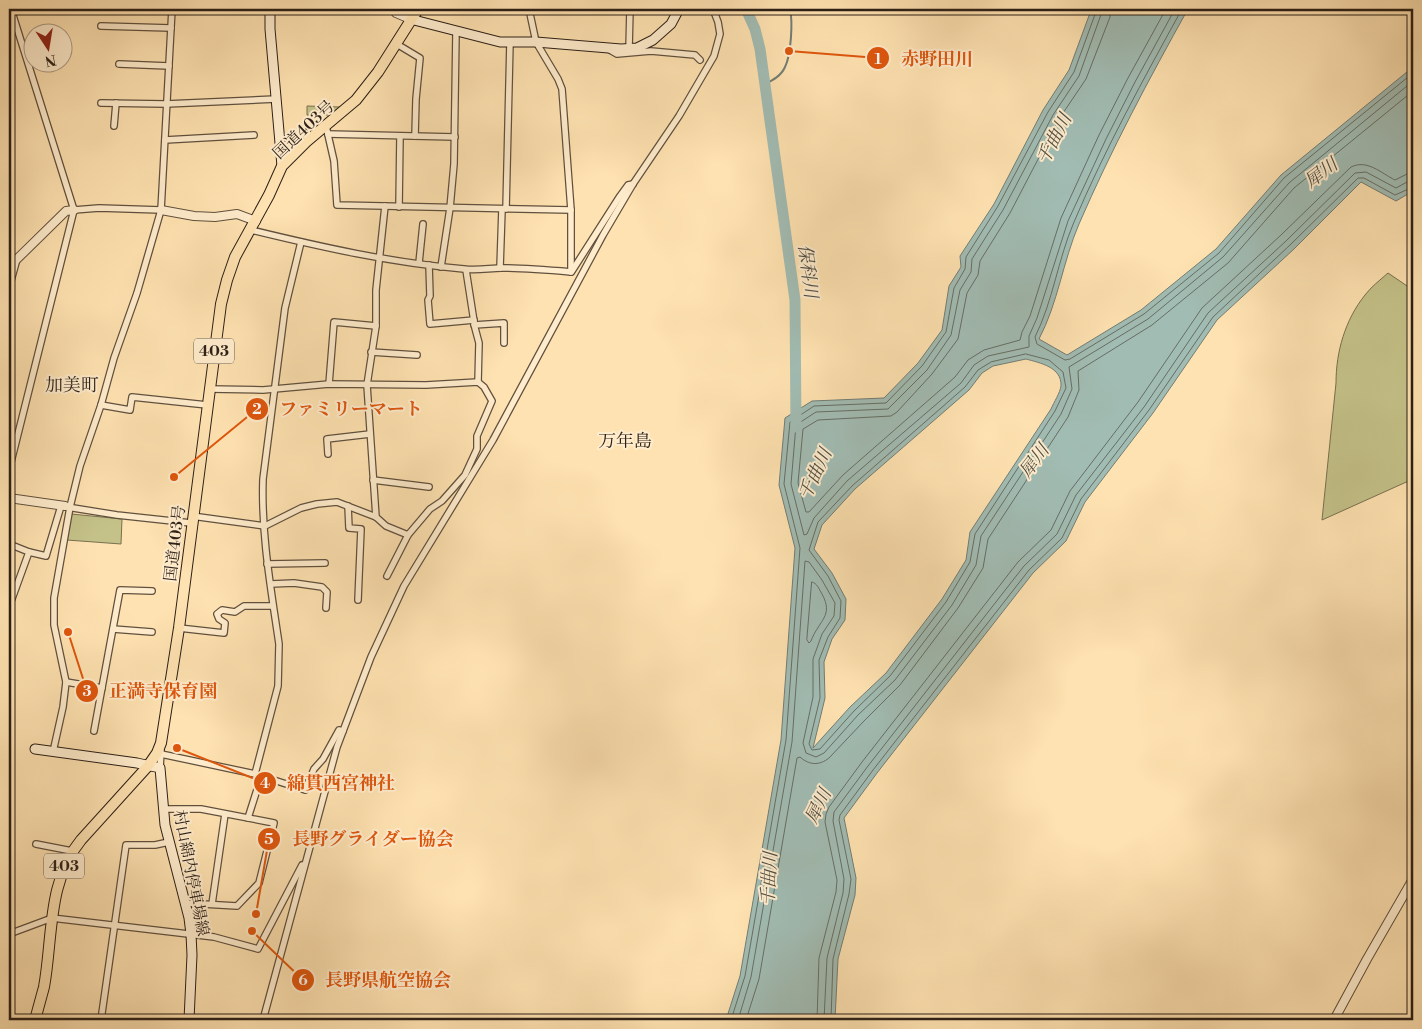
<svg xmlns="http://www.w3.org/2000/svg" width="1422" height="1029" font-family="'Libre Bodoni','Noto Serif JP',serif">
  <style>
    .green { fill: #c4c289; stroke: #787050 }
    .water { fill: #a1bcb3; stroke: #727d75; fill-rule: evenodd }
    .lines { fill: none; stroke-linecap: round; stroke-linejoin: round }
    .shore { stroke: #666e65; stroke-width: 1 }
    .stream { stroke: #727d75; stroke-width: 2 }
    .river { stroke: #a1bcb3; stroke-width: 11 }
    .minor-casing { stroke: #60503e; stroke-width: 8 }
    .tertiary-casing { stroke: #60503e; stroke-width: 10 }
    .secondary-casing { stroke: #2b1f17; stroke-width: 11 }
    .trunk-casing { stroke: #2b1f17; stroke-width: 12 }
    .minor { stroke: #ffeccc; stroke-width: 5.5 }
    .tertiary { stroke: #ffeccc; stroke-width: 8 }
    .secondary { stroke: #ffeccc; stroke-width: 9 }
    .trunk { stroke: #ffe2b1; stroke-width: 10 }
    .labels { text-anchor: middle; stroke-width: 4; stroke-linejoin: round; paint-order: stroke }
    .shield { fill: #ffeccc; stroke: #6b5c4d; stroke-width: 1 }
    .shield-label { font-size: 15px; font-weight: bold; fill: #2b1f17 }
    .street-label { font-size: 16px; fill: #2b1f17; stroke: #ffeccc }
    .water-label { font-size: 18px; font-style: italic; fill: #4e4e46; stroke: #ffeccc }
    .neighbourhood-label { font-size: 18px; fill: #2b1f17; stroke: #ffeccc }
    .leader { fill: none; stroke: #df560d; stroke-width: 2 }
    .callout-dot { fill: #df560d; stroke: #ffeccc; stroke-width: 2 }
    .mark-label { font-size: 15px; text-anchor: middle; font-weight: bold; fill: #fff }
    .callout-label { font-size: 18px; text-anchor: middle; font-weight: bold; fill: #df560d; stroke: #ffeccc; stroke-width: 4; stroke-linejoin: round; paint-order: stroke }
  </style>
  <rect width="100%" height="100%" fill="#ffe2b1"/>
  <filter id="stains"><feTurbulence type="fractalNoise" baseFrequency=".004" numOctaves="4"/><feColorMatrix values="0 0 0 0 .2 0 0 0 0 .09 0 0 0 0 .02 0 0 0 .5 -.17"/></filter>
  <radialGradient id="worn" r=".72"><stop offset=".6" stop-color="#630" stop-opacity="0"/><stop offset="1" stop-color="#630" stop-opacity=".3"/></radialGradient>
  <!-- green -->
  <g class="green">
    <polygon points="307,106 340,107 331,115 307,115"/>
    <path d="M1388,273L1413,290V479L1322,520L1336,383C1336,352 1345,320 1365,295C1371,287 1380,280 1388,273Z"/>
    <polygon points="71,514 122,519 121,544 67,540"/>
  </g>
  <!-- water -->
  <path class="water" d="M1093,9H1188C1149,79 1111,150 1079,224C1063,261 1058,303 1039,339L1067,355L1141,310L1216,249L1281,175L1413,67V191L1396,201L1361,182L1294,249L1217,320L1153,413L1085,502L1066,541L1033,573L877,773L844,818L856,878L855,895L838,959L835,1020H726L740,976L781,740L795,548L779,485L785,418L812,401L884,398L918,363L942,330L949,286L961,267L960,256L994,204L1043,110L1069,70L1090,13ZM1026,359C1040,363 1062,367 1061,386C1060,393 1054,402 1051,409L970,532L966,560L942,599L886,673L850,707L813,748L825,698L824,662L832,639L845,620L846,599L832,573L814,549L822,525L855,489L969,390L982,373L993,366Z"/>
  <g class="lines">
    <!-- shore -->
    <g class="shore">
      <polyline points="1103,9 1079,76 1053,115 1003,210 972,259 971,272 960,290 951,335 927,370 888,409 816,412 796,425 791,484 804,535 807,534 814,518 847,481 961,383 974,365 988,356 1029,347 1029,336 1037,318 1068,221 1106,139 1135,82 1175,9"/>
      <polyline points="1111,9 1110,17 1086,79 1059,119 1010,213 980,261 978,275 967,293 958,339 932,374 897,412 891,416 818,420 803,429 798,483 806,512 809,512 843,475 955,377 968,360 984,350 1020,340 1022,332 1030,316 1061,218 1099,135 1128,78 1166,9"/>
      <path d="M1182,9C1144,78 1105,149 1074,222C1058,259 1053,301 1035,337L1037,344L1065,360L1070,359L1144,314L1219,253L1284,178L1413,73"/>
      <polygon points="1026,354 1049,360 1063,372 1066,388 1055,411 975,534 970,562 946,602 890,676 854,711 820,749 812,750 809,744 820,698 819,660 828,637 840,618 841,601 828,576 809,550 818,522 852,486 965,387 978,370 991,362"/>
      <path d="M812,582C817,583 819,589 822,594C834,616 819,620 811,641L809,643L807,640Z"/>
      <polyline points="731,1020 745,976 786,740 800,548 784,484 790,422 814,406 886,403 922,366 946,332 954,288 965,269 966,257 998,206 1048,112 1074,72 1097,9"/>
      <polyline points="738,1020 751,977 792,742 805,561 809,562 822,580 835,603 834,616 822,634 813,659 813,697 803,743 806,753 816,757 824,753 858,715 895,680 952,605 976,565 981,536 1061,414 1072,389 1069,367 1148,319 1223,257 1289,183 1413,81"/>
      <path d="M746,1020L759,979L797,758L800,757C809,765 819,766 829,758L864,721L900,685L958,608L983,568L988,539L1068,417L1079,390L1078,371L1152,325L1228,263L1294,188L1413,91"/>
      <path d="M817,1020L819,958L836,892L837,880L825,822L826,814L829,807L862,762L1018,562L1051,530L1070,491L1138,402L1202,308L1281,235L1351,167C1367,159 1381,173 1395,180L1407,174H1413"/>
      <polyline points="824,1020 827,958 843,893 844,879 833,821 834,812 868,766 1024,566 1057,534 1076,495 1144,407 1208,313 1286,241 1355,173 1366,172 1396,188 1407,182 1413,181"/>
      <polyline points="831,1020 833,959 849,894 851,879 839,820 840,815 873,770 1029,570 1062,538 1081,499 1149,410 1213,317 1290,245 1358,178 1364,178 1395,195 1413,187"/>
    </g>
    <!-- stream -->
    <path class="stream" d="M765,84C773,80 781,76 785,67C791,55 793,22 790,9"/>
    <!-- river -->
    <polyline class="river" points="746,9 755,29 760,49 795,300 796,427"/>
    <defs>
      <g id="minor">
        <polyline points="529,9 536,42 558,79 562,89 571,210 571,272"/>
        <polyline points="101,26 171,28"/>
        <polyline points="395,43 420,58 416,99 415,136"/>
        <polyline points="629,49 630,9"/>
        <polyline points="610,50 617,54 651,51 695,55 700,60"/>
        <polyline points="119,64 169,66"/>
        <polyline points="101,103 166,104 276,99"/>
        <polyline points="114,126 116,103"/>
        <polyline points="326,126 334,161 337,205 571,210"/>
        <polyline points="328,134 455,137"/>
        <polyline points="165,140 254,135"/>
        <polyline points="399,207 400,136"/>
        <polyline points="506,209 510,42"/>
        <polyline points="74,210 99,208 161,210"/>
        <path d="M251,230C321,247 392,263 464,269C477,271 490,268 502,268C525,268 548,270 571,272"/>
        <polyline points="419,263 423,224"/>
        <polyline points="429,265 430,296 428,300 430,324 474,320"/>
        <polyline points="441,267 450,208 454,164 456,32"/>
        <polyline points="500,268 502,209"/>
        <polyline points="466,270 475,328 479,343 478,382"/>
        <polyline points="572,271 620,196 628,185 633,184"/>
        <polyline points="9,288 17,259"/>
        <polyline points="474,325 504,323 504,343"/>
        <polyline points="371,352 417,355"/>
        <polyline points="329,384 334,322 376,326"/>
        <polyline points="101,405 130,410 132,397 207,405"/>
        <polyline points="328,454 327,439 370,434"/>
        <polyline points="9,470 74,210 11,9"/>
        <polyline points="373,480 429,487"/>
        <polyline points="348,506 349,528 361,529 358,600"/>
        <polyline points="67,507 117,515 191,523"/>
        <polyline points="192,516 265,526 301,508 317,504 337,502 376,517 386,526 408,535 430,509 442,501 465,475 477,449 477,436 492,401 484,387 478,382 426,385 329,384 263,390 209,389"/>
        <polyline points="376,517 367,385 376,326 376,290 385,206"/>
        <polyline points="9,544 29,552 9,607"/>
        <polyline points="29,552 46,556 61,506"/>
        <polyline points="267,564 325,563"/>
        <polyline points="387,576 408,535"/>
        <polyline points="271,584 294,583 322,587 327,592 326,608"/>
        <polyline points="179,628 224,633 225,623 219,619 217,614 222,610 235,612 244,606 273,606"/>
        <polyline points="113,629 152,632"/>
        <polyline points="66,682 102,688"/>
        <polyline points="94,731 120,590 152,591"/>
        <polyline points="53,752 63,707 66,682 54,625 54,598 70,507 80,466 101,405 114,358 137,293 161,210 172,9"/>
        <polyline points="161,754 255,774 305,790 314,769 323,759 339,730 343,731"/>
        <polyline points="160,768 161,751"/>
        <path d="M255,774L278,686L279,644C271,589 261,534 263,479L285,308L301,242"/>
        <polyline points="164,809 201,809 274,823 259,883 237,906 185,903"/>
        <polyline points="248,818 261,777"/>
        <polyline points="36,844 72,851"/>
        <polyline points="212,904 225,814"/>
        <polyline points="9,934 52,918 214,937 258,949 302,865"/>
        <polyline points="101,1020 126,845 155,845 169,842"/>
        <polyline points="263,1020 337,747 371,657 404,586 493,440 603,235 633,184 679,116 714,56 720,34 718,22 713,9"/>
      </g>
      <g id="tertiary">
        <polyline points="393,9 396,13 410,19"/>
        <polyline points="161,210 194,216 215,217 237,214 256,221"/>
        <polyline points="9,264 17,259 66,211 74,210"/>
        <polyline points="9,498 65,506"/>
        <polyline points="1334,1020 1367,959 1413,879"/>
      </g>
      <g id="secondary">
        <polyline points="270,9 270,29 282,166"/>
        <polyline points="410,19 500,42 536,42 621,49 637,48 653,40 671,24 679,9"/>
        <polyline points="35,749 137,763 160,768 165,825 189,918 191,934 192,955 189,1020"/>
      </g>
      <path id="trunk" d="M35,1020C38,1009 41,998 44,987C53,938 47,881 81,840L148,766L157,753L161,743L179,628L221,304L227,280L235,257L269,195L282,166L306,142L356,100L378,72L418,9"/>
    </defs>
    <!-- minor casing -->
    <use href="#minor" class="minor-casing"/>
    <!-- tertiary casing -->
    <use href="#tertiary" class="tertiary-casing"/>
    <!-- secondary casing -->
    <use href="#secondary" class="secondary-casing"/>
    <!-- trunk casing -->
    <use href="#trunk" class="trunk-casing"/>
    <!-- minor -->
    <use href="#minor" class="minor"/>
    <!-- tertiary -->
    <use href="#tertiary" class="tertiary"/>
    <!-- secondary -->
    <use href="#secondary" class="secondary"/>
    <!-- trunk -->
    <use href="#trunk" class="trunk"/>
  </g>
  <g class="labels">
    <!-- shield labels -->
    <g class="shield">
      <rect x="194" y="338.5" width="40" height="25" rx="4"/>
      <rect x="44" y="853.5" width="40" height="25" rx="4"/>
    </g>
    <g class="shield-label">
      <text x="214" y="356">403</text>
      <text x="64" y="871">403</text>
    </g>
    <!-- street labels -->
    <g class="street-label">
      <text transform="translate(303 129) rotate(-43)" y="6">国道403号</text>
      <text transform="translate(174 543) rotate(-83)" y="6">国道403号</text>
      <text transform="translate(192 873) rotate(79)" y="6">村山綿内停車場線</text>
    </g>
    <!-- water labels -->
    <g class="water-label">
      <text transform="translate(1054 139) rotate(-63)" y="6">千曲川</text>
      <text transform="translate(1321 173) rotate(-37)" y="6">犀川</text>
      <text transform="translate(808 271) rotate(83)" y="6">保科川</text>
      <text transform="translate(1034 461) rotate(-53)" y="6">犀川</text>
      <text transform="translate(815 474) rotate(-65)" y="6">千曲川</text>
      <text transform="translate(818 806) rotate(-64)" y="6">犀川</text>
      <text transform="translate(769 879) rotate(-87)" y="6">千曲川</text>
    </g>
    <!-- neighbourhood labels -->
    <g class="neighbourhood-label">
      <text x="72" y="391">加美町</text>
      <text x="625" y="447">万年島</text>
    </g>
  </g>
  <!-- callouts -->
  <path class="leader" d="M789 51L878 58M174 477L257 409M68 632L87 691M177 748L265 783M256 914L269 839M252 931L303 980"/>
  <g class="callout-dot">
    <circle cx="789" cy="51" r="5"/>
    <circle cx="174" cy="477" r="5"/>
    <circle cx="68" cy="632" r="5"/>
    <circle cx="177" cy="748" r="5"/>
    <circle cx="256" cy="914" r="5"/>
    <circle cx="252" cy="931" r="5"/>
    <circle cx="878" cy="58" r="12"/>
    <circle cx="257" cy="409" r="12"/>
    <circle cx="87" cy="691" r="12"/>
    <circle cx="265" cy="783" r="12"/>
    <circle cx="269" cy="839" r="12"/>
    <circle cx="303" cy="980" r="12"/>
  </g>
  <g class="mark-label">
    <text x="878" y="64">1</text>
    <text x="257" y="414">2</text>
    <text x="87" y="696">3</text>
    <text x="265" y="788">4</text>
    <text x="269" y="844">5</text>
    <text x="303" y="985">6</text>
  </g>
  <g class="callout-label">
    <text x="937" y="65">赤野田川</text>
    <text x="351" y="415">ファミリーマート</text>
    <text x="163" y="697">正満寺保育園</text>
    <text x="341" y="789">綿貫西宮神社</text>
    <text x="373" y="845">長野グライダー協会</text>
    <text x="388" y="986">長野県航空協会</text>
  </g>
  <!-- margin -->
  <rect width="1422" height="1029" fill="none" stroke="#ffe2b1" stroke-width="30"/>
  <rect x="10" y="10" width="1402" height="1009" fill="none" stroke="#2b1f17" stroke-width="2.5"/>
  <rect x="15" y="15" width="1392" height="999" fill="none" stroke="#2b1f17"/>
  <!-- north arrow -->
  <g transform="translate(48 48) rotate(168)"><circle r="24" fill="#ffeccc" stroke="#aa9a84"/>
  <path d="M0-4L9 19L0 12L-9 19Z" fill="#8f2418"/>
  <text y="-8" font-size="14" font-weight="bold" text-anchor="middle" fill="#2b1f17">N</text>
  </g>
  <rect width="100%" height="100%" filter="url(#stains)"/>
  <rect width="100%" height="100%" fill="url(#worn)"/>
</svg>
